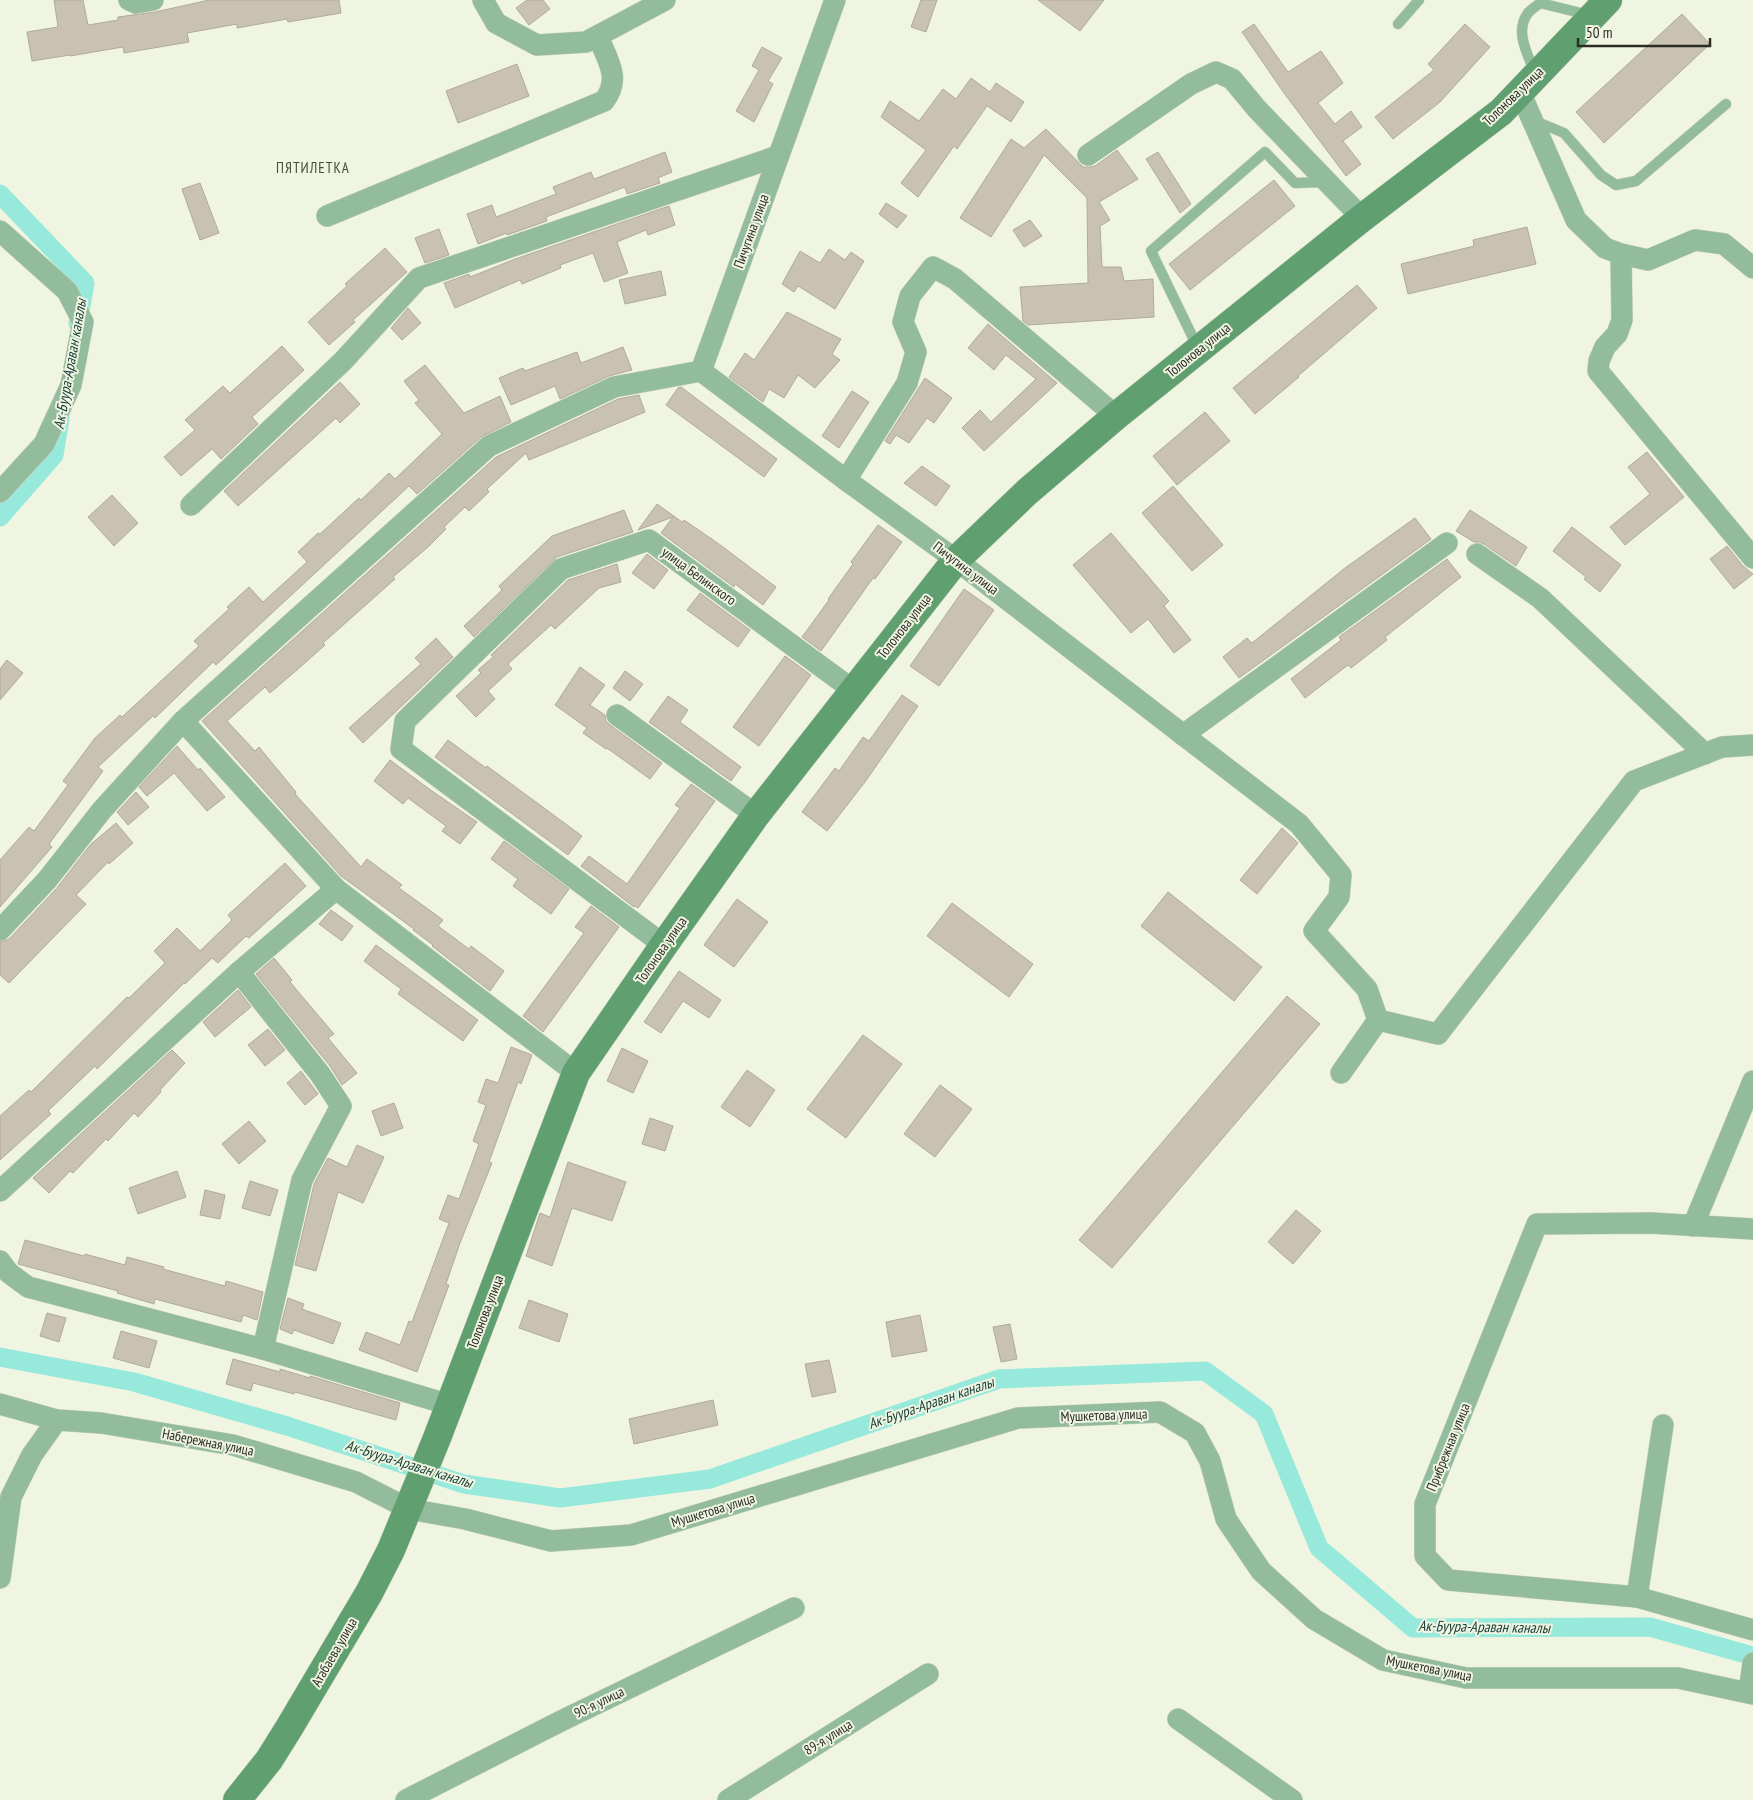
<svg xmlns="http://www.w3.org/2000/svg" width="1753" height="1800" font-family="'PT Sans Narrow',sans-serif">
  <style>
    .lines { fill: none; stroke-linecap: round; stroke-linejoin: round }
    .canal { stroke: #96e9db; stroke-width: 19 }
    .building { fill: #c9c2b1; stroke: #b1aa99 }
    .lane-casing { stroke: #ccd1c0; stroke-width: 11 }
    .street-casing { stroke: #ccd1c0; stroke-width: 22 }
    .secondary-casing { stroke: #ccd1c0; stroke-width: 29 }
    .lane { stroke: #92bc9b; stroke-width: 10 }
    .street { stroke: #92bc9b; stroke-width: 21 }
    .secondary { stroke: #60a070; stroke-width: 28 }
    .labels { text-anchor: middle; stroke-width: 4; stroke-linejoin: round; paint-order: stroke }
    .street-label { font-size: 14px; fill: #2a2c25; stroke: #f0f5e2 }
    .neighbourhood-label { font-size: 15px; letter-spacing: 1px; fill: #4a4e3e; stroke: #f0f5e2 }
    .water-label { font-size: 15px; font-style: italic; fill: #19403a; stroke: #f0f5e2 }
  </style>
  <rect width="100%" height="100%" fill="#f0f5e2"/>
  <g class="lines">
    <!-- canal -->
    <g class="canal">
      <polyline points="0,194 85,283 78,323"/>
      <polyline points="0,517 54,455 60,419"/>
      <polyline points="0,1357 134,1382 287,1426 464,1484 560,1498 710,1479 999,1379 1205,1371 1264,1414 1319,1548 1413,1628 1650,1627 1753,1656"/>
    </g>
  </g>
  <!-- building -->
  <g class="building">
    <polygon points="54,0 83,0 88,25 118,20 118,17 155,12 209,0 339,0 341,13 288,22 287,19 237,28 237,24 187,33 189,42 124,53 123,47 70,56 70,55 32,61 27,32 58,27"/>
    <polygon points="527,0 543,0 550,9 529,25 516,8"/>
    <polygon points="921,0 937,0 926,32 911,27"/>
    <polygon points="1038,0 1104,0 1080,31"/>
    <polygon points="1682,14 1710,44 1604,143 1576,112"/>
    <polygon points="1254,24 1288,72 1321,51 1343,83 1318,103 1335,124 1351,111 1362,127 1343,141 1361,164 1346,176 1284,93 1242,32"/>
    <polygon points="1465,24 1490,47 1440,102 1393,139 1375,117 1434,70 1428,64"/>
    <polygon points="762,47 782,58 768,81 773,84 754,122 736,111 759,70 752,66"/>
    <polygon points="517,64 529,96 458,123 446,91"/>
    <polygon points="971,78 990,92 996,83 1024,102 1011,122 987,106 957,149 954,146 918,197 901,183 926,150 881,117 890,101 919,121 943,89 956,99"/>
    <polygon points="1046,129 1083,167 1089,167 1095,166 1117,150 1138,179 1099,202 1110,220 1100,226 1102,267 1121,267 1124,281 1153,279 1154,317 1028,325 1023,321 1020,287 1088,283 1087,198 1044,155 991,237 960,218 1011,139 1024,148"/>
    <polygon points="665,152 672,172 658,178 660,183 627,194 625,187 546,217 547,221 507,235 507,233 478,244 467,214 492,205 496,217 556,194 553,187 591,172 594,179"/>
    <polygon points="1158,152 1191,204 1180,213 1146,159"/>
    <polygon points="1274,180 1295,206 1190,290 1169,264"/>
    <polygon points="200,183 219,233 200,240 182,189"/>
    <polygon points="886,203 907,216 897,228 879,214"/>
    <polygon points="669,206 675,225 648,235 646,230 617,242 628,273 604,282 593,253 560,265 561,268 522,284 520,280 455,308 444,283 469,274 470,277 515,259"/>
    <polygon points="1030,220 1042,236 1024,247 1013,230"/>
    <polygon points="1527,227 1536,264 1408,294 1401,264 1474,246 1473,240"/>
    <polygon points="439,229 449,255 425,263 415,238"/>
    <polygon points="385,248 407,272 353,320 355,322 329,345 308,322 347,286 345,284"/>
    <polygon points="829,249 845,260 851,252 864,261 835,309 798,286 794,292 782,284 800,251 820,263"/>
    <polygon points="661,271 666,295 625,304 619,280"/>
    <polygon points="1357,285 1377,308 1298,376 1299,377 1255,414 1233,388"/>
    <polygon points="408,308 421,323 402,340 391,328"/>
    <polygon points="787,312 841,339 832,354 840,360 815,388 798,375 784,398 769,389 763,402 729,377 745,353 754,360"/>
    <polygon points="988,324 1057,383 984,451 962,428 980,410 991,422 1036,379 1006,355 994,370 968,348"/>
    <polygon points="282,346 304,370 252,417 258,424 221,459 212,449 181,476 164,457 195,430 185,420 223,386 230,393"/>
    <polygon points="623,347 632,370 609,376 560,399 555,386 511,405 499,378 523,368 525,371 577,352 581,363"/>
    <polygon points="425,365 464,413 500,396 511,422 481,437 417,494 409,486 216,665 213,662 155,718 153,716 98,767 103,771 49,844 52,847 0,907 0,860 29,827 34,831 68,785 63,781 95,738 120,715 122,717 199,646 194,641 229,609 227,607 249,587 263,602 307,562 298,552 318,533 320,534 359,498 361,500 389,473 395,479 442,434 415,403 419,400 404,381"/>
    <polygon points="925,378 952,398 934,423 927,418 909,443 896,435 890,444 885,441"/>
    <polygon points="340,382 360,404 340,423 336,418 238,506 224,491"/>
    <polygon points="681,387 777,459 764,477 666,405 678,388"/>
    <polygon points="852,391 869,402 839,448 822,436"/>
    <polygon points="639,395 645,412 529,460 526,453 487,489 489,492 469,511 465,507 444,527 446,529 428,547 393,577 395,579 323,643 325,645 298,669 270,693 265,687 227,721 255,751 259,747 296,792 295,794 361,867 367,859 402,885 399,888 443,920 438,926 469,949 471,946 504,971 490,991 432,946 433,945 413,930 414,929 341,876 202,721 496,457 618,399"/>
    <polygon points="1205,412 1230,441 1177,485 1153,456"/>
    <polygon points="1647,452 1684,497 1625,545 1610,527 1650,494 1628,467"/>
    <polygon points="922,466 950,486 936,506 904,483"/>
    <polygon points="1173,486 1223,545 1192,571 1142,513"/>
    <polygon points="112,495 138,523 114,546 88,517"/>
    <polygon points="657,504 682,522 684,520 719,544 776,587 763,605 735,584 734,587 661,533 673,517 638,530"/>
    <polygon points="624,510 633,532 557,557 474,637 464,626 502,590 499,586 552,536"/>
    <polygon points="1470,510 1527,547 1516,566 1484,544 1479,542 1474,542 1456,531"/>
    <polygon points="1415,518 1431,539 1239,678 1223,657 1247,638 1252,643 1345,568"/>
    <polygon points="878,525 902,542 875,579 873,578 821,651 802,637 829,600 828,599 853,564 851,562"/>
    <polygon points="1572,527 1621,565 1600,592 1584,579 1586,577 1553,551"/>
    <polygon points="1111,533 1169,601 1164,606 1191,640 1174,653 1148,619 1131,633 1073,565"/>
    <polygon points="1727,546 1743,566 1753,574 1734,589 1710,559"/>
    <polygon points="647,554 668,570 654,589 632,573"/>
    <polygon points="1447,559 1461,577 1385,637 1387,640 1351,668 1348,665 1305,698 1291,679 1341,640 1339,637"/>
    <polygon points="617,564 621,582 599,588 555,629 551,625 508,664 512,669 488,691 495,699 476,717 456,696 481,673 478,670 493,657 491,655 568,580"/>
    <polygon points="964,589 994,610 939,686 910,666"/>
    <polygon points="700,593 750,630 738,647 687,610"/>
    <polygon points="436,638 453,657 363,743 349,728 421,664 415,658"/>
    <polygon points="785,656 811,675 759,746 733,727"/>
    <polygon points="7,660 23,673 0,700 0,669"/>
    <polygon points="580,667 605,685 590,705 605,715 606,721 610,725 662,763 650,779 607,748 606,749 583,733 587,728 555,705"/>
    <polygon points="625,671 643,684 630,701 613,688"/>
    <polygon points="902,695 918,706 865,782 827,831 802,812 835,768 839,771 863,737 869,741"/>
    <polygon points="668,696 688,710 680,722 741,767 731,781 649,722"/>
    <polygon points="448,740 486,768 487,766 582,836 568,855 435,757"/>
    <polygon points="177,746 198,770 200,768 225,797 207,811 174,773 147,796 139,787"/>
    <polygon points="390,760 432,791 477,822 460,844 442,831 446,826 408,798 403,804 374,781"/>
    <polygon points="691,784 715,801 638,908 635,906 634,907 581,866 589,856 627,884 680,808 675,805"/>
    <polygon points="136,792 149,807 128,825 117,812"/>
    <polygon points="116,823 133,843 109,864 108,862 76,895 86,904 9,983 0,975 0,942 9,939 56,889 91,844"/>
    <polygon points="1282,828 1298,843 1257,894 1240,880"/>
    <polygon points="504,841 569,889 551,914 513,886 518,879 491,859"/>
    <polygon points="285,863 306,886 249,938 246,936 218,963 212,958 185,984 184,983 97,1069 95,1066 48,1111 51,1114 0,1160 0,1116 29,1090 31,1092 127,997 129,998 165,963 154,951 177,928 200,951 232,920 228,915"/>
    <polygon points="1168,892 1262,967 1234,1001 1141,926"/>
    <polygon points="737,899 768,922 734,967 704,945"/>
    <polygon points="952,903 1033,964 1009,997 927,936"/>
    <polygon points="591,906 619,927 543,1032 523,1016 584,933 575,927"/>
    <polygon points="331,910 353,926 342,941 319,924"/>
    <polygon points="376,945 478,1020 463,1041 398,994 401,989 364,961"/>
    <polygon points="274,958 292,980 290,982 334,1034 328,1038 357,1073 342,1085 330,1066 256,974"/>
    <polygon points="679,971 721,1000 709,1018 683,1001 661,1033 644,1022"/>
    <polygon points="238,990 251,1007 215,1037 203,1022"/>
    <polygon points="1287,996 1320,1024 1112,1268 1079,1240"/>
    <polygon points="268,1029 285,1050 265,1066 248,1045"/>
    <polygon points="863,1035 902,1064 846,1138 807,1109"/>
    <polygon points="511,1047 532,1055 521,1084 518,1082 489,1162 492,1163 460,1243 446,1284 449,1285 417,1372 359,1350 366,1332 400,1345 409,1321 412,1322 449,1223 439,1219 448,1195 459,1199 479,1144 473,1141 486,1105 478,1102 486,1079 498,1083"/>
    <polygon points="622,1048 648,1061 633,1093 607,1081"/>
    <polygon points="172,1050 185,1063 160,1090 161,1092 138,1117 134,1113 108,1141 106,1139 73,1173 70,1171 49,1193 33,1178"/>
    <polygon points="747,1070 775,1090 750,1127 721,1107"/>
    <polygon points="301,1071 318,1094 305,1105 287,1083"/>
    <polygon points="940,1085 972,1109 935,1157 904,1134"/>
    <polygon points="394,1103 403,1128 381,1136 372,1111"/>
    <polygon points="650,1118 673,1126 665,1151 642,1144"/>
    <polygon points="249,1121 266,1141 239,1164 222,1144"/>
    <polygon points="357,1145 384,1157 363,1203 338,1192 316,1271 295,1265 314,1184 328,1158 347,1167"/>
    <polygon points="568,1162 626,1182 612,1221 572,1208 552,1266 526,1256 540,1213 550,1217"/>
    <polygon points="177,1171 186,1197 138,1214 129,1188"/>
    <polygon points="250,1181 278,1190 270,1216 242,1208"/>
    <polygon points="205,1190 225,1195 220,1219 200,1215"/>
    <polygon points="1296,1210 1321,1231 1293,1264 1268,1242"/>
    <polygon points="25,1240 84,1256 85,1254 125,1265 127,1257 164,1267 163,1269 225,1286 226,1281 263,1292 257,1320 243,1315 241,1322 155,1299 154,1304 117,1293 118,1291 18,1264"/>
    <polygon points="288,1298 304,1304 302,1309 341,1323 333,1344 294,1330 292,1334 280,1329"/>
    <polygon points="529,1300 568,1314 559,1342 519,1328"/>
    <polygon points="47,1313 66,1318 59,1342 40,1336"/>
    <polygon points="920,1315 927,1351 892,1357 886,1322"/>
    <polygon points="1010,1324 1017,1359 1001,1362 993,1327"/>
    <polygon points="121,1331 157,1341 149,1368 113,1358"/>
    <polygon points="233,1359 280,1372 280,1369 310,1378 310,1376 400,1403 396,1420 295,1392 294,1394 253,1383 251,1391 226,1384"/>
    <polygon points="829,1360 836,1392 812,1397 805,1364"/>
    <polygon points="713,1400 718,1425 634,1444 629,1419"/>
  </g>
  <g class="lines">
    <defs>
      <g id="lane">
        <polyline points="1398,24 1419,0"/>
        <path d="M1535,73C1528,55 1514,31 1528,13C1531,9 1537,6 1540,3L1589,15"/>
        <polyline points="1535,121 1564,133 1601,175 1616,185 1636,181 1726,104"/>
        <polyline points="1198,348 1151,251 1265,152 1295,183 1326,182"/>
      </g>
      <g id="street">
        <polyline points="129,0 136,3 153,0"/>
        <polyline points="483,0 496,23 537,45 586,42 665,0"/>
        <polyline points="1520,92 1576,220 1605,248 1621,254 1648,260 1695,240 1724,244 1753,268"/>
        <polyline points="1088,155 1191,84 1216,72 1232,79 1257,109 1362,218"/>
        <path d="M327,216L604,101C622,78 607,60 598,36"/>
        <polyline points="0,231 67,291 83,322 71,385 44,444 0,492"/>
        <polyline points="1621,254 1622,320 1617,334 1605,347 1599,361 1598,371 1753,558"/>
        <polyline points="701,371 846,480 956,560 1299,824 1341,875 1339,897 1314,931 1367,989 1378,1020 1341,1073"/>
        <polyline points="701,371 835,0"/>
        <polyline points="846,480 907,383 916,352 903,322 910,296 933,267 955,279 1116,416"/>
        <polyline points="191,505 343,361 419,278 778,156"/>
        <polyline points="1477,554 1540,598 1705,754"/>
        <polyline points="617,715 756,815"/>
        <polyline points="183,721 336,889 576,1073"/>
        <polyline points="1183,735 1447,543"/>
        <polyline points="0,930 47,880 102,810 183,721 489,446 614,387 701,371"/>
        <polyline points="664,945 401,749 405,721 561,569 649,540 853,690"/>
        <polyline points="239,972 320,1074 341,1106 302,1180 263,1349"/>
        <polyline points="1378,1020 1438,1034 1634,781 1722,747 1753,745"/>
        <polyline points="0,1191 239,972 336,889"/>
        <polyline points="1693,1226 1753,1081"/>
        <polyline points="1753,1229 1651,1223 1537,1224 1425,1504 1425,1556 1448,1580 1637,1597 1753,1630"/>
        <polyline points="0,1261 9,1273 28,1287 263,1349 450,1405"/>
        <polyline points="0,1404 57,1420 101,1423 233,1445 356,1482 409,1509 465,1519 551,1541 631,1535 1018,1418 1160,1412 1195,1433 1210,1461 1226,1519 1261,1571 1314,1619 1383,1660 1466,1678 1678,1678 1753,1694"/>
        <polyline points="0,1578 11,1497 32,1455 57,1420"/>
        <polyline points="1637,1597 1663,1425"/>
        <polyline points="1749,1692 1753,1663"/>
        <polyline points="1178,1719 1292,1800"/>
        <polyline points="406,1800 561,1721 794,1608"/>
        <polyline points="728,1800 928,1674"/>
      </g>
      <polyline id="secondary" points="237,1800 269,1760 289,1728 369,1593 391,1550 437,1438 576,1073 664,945 756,815 956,560 1027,492 1116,416 1362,218 1501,112 1608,0"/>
    </defs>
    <!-- lane casing -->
    <use href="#lane" class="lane-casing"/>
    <!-- street casing -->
    <use href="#street" class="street-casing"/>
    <!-- secondary casing -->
    <use href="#secondary" class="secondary-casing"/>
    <!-- lane -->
    <use href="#lane" class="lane"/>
    <!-- street -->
    <use href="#street" class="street"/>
    <!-- secondary -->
    <use href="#secondary" class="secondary"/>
  </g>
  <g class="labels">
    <!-- street labels -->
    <g class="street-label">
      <text transform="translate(1513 96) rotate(-44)" y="5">Толонова улица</text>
      <text transform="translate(751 231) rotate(-70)" y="5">Пичугина улица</text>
      <text transform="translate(1198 350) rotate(-39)" y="5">Толонова улица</text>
      <text transform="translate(966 568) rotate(37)" y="5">Пичугина улица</text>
      <text transform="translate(699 576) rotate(36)" y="5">улица Белинского</text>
      <text transform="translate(904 626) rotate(-52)" y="5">Толонова улица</text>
      <text transform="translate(661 950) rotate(-55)" y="5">Толонова улица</text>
      <text transform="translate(485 1312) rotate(-69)" y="5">Толонова улица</text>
      <text transform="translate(1104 1415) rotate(-2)" y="5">Мушкетова улица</text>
      <text transform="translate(208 1442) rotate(11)" y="5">Набережная улица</text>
      <text transform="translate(1448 1447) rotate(-68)" y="5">Прибрежная улица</text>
      <text transform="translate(713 1510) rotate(-17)" y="5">Мушкетова улица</text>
      <text transform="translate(334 1652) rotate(-60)" y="5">Атабаева улица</text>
      <text transform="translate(1429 1668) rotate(11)" y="5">Мушкетова улица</text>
      <text transform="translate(599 1702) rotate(-26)" y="5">90-я улица</text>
      <text transform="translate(828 1737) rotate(-32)" y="5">89-я улица</text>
    </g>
    <!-- neighbourhood labels -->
    <g class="neighbourhood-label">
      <text x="313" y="173">ПЯТИЛЕТКА</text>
    </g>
    <!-- water labels -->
    <g class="water-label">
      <text transform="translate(70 364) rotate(-80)" y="5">Ак-Буура-Араван каналы</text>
      <text transform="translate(931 1403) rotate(-19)" y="5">Ак-Буура-Араван каналы</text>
      <text transform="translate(409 1464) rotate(17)" y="5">Ак-Буура-Араван каналы</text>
      <text transform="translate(1484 1627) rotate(1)" y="5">Ак-Буура-Араван каналы</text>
    </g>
  </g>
  <!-- scale -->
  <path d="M1578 38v8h132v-8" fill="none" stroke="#2a2c25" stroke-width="2.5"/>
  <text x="1586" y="38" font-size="15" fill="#2a2c25" stroke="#f0f5e2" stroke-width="4" paint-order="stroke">50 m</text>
</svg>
